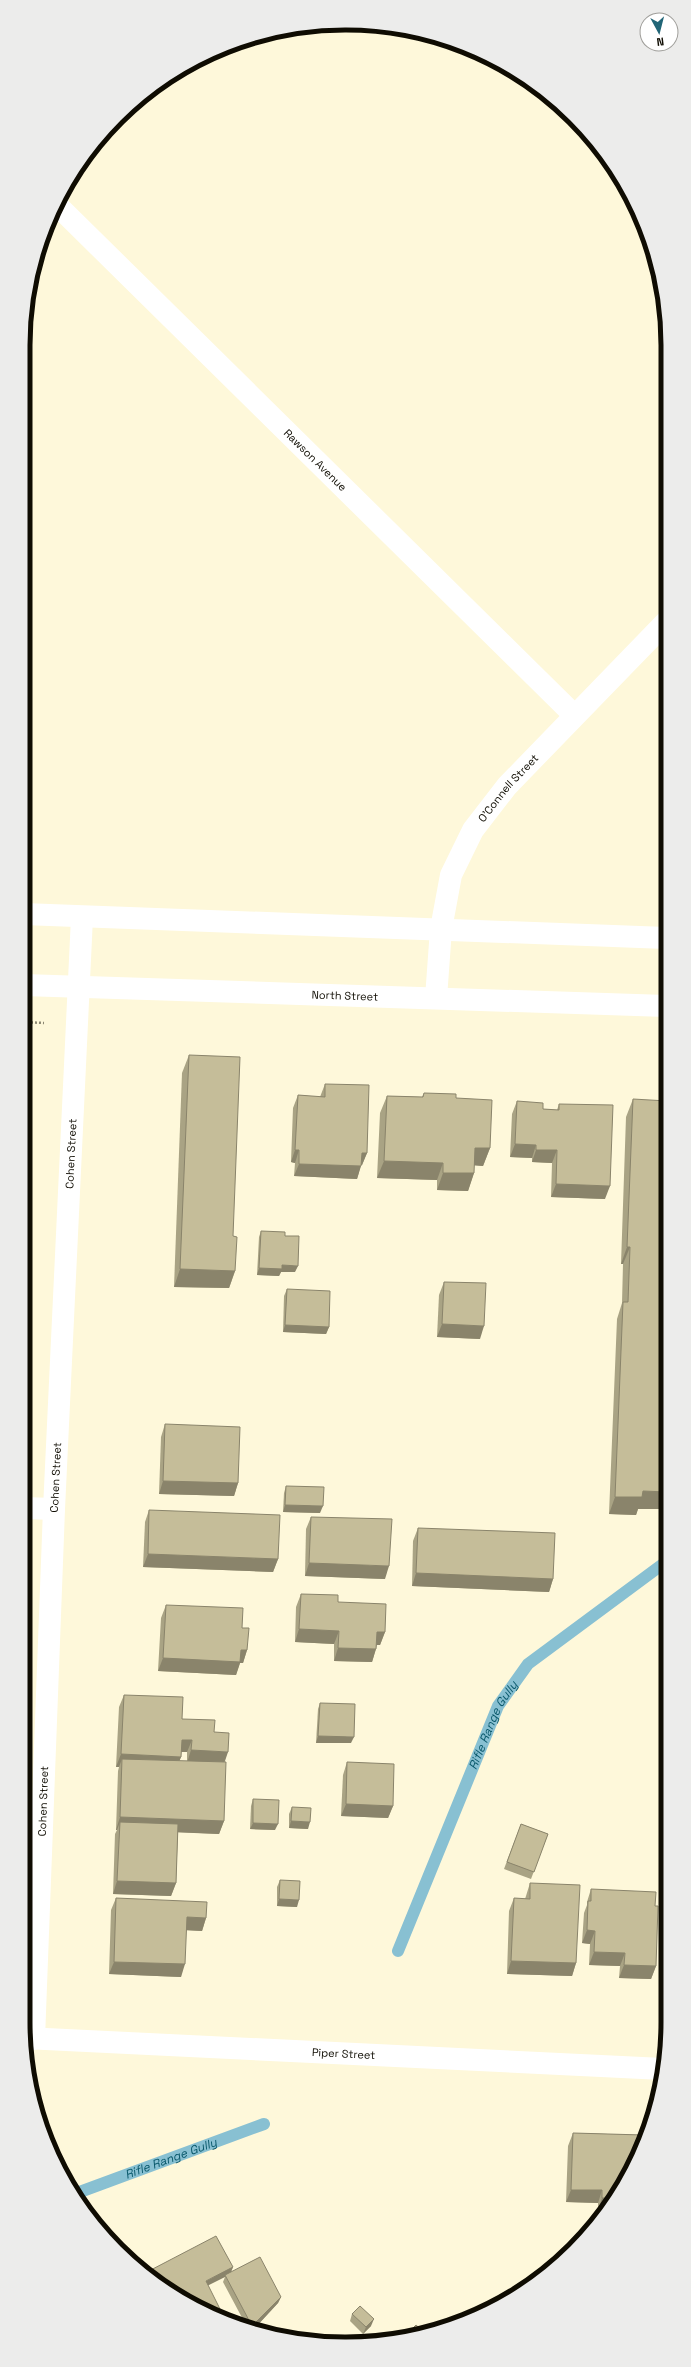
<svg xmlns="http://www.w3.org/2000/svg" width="691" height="2367" font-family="'Space Grotesk',sans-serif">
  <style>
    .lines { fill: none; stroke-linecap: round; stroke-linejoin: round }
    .stream { stroke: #88c0d2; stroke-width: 12 }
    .path { stroke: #8b8772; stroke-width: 2.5; stroke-dasharray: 2 2; stroke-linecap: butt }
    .street { stroke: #fff; stroke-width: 22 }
    .wall { fill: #a9a384; fill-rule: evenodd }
    .shaded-wall { fill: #8a846b }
    .building { fill: #c5bd99; stroke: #8a846b }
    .labels { text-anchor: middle; stroke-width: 3; stroke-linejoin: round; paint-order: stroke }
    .street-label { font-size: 11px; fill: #0f0c02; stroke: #fff }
    .water-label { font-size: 12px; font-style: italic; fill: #09586b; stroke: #fff }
    .rim { fill: none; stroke: #0f0c02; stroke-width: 5 }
  </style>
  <rect width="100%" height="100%" fill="#fef8da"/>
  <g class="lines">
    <!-- stream -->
    <g class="stream">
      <path id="s1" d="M398,1951L498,1706L528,1664L667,1561"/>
      <path id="s2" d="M77,2193L264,2124"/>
    </g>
    <!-- path -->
    <polyline class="path" points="23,1022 44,1023"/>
    <!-- street -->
    <g class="street">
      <path id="s3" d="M57,205L574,715"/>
      <polyline points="23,914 666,938"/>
      <path id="s4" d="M23,985L666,1006"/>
      <path id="s5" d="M436,998L441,929L451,875L473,830L507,786L666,622"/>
      <polyline points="23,1508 54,1509"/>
      <path id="s6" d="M25,2038L663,2069"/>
      <path id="s7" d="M34,2039L54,1509L82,917"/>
    </g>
  </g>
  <!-- wall -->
  <g class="wall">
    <polygon points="189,1055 233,1236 235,1271 229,1288 174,1287 182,1073"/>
    <polygon points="325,1084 367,1153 362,1165 361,1165 357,1179 294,1176 295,1163 291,1162 293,1108 298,1095 320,1097"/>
    <polygon points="424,1093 456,1098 490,1148 483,1166 474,1165 474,1173 468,1191 437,1190 437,1180 377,1178 380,1113 387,1096 422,1097"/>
    <polygon points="633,1099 662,1509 638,1509 636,1515 609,1514 617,1319 622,1303 623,1264 621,1264 626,1117"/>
    <polygon points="517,1101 543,1109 557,1110 559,1104 605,1199 551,1197 552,1163 532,1162 532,1158 510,1157 512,1114"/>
    <polygon points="261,1231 285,1236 295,1272 281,1272 279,1276 257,1275 259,1237"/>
    <polygon points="444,1282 480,1339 437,1337 439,1295"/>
    <polygon points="287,1289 329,1327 326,1334 283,1332 284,1296"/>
    <polygon points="165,1424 238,1483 234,1496 159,1494 161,1437"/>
    <polygon points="286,1486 320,1513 283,1512 284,1493"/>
    <polygon points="149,1510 278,1559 273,1572 143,1567 145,1522"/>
    <polygon points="311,1517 385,1579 305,1576 306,1529"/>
    <polygon points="418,1528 553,1579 549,1592 412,1586 413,1541"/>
    <polygon points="301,1594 338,1602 385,1632 380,1645 377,1645 372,1662 334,1661 334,1644 295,1642 296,1607"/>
    <polygon points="166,1605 242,1628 247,1650 243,1663 240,1663 236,1675 158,1671 161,1618"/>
    <path d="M124,1695L182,1719L214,1732L224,1762V1821L219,1834L178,1832L176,1883L171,1896L113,1894L115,1834L117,1830H116L118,1771L119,1767H116L119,1707ZM181,1752H187V1761H179L181,1757Z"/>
    <polygon points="320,1703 351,1743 316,1743 318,1709"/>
    <polygon points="347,1762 393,1806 388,1818 341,1816 343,1775"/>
    <polygon points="253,1799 275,1830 250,1829 251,1806"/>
    <polygon points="292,1807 308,1829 289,1828 289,1814"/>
    <polygon points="521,1824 548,1834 531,1879 504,1869"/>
    <polygon points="280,1880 297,1907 277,1906 277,1887"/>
    <polygon points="530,1883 576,1963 572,1976 507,1974 509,1911 514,1898 525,1899 526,1896"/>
    <polygon points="591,1889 655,1906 656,1966 651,1979 619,1978 620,1966 589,1965 590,1944 582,1943 584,1913 587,1905 587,1902"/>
    <polygon points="116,1898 206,1918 202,1931 186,1930 181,1977 109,1974 111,1910"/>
    <polygon points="573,2133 643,2135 598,2211 598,2203 566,2202 568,2146"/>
    <polygon points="233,2267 231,2272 281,2297 278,2303 253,2330 247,2327 223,2282 225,2277 149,2277"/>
    <polygon points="352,2314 371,2326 363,2334 350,2321"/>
  </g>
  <!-- shaded-wall -->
  <g class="shaded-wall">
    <polygon points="515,1144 536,1145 532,1158 510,1157"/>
    <polygon points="475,1148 490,1148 483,1166 469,1165"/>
    <polygon points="295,1150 299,1150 295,1163 291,1162"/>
    <polygon points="536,1150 557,1150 552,1163 532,1162"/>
    <polygon points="362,1153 367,1153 362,1165 357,1165"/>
    <polygon points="384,1161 443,1163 437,1180 377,1178"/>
    <polygon points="299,1164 361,1166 357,1179 294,1176"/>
    <polygon points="443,1173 474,1173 468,1191 437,1190"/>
    <polygon points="556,1184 610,1186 605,1199 551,1197"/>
    <polygon points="627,1247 630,1247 623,1264 621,1264"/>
    <polygon points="282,1265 298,1266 295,1272 281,1272 279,1276 257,1275 259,1268"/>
    <polygon points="180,1269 235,1271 229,1288 174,1287"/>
    <polygon points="442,1324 484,1326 480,1339 437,1337"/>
    <polygon points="285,1325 329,1327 326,1334 283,1332"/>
    <polygon points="163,1481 238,1483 234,1496 159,1494"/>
    <polygon points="643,1491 667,1492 667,1495 662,1509 638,1509 636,1515 609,1514 615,1497"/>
    <polygon points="285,1505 323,1506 320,1513 283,1512"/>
    <polygon points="148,1554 278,1559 273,1572 143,1567"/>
    <polygon points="309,1563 389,1566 385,1579 305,1576"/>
    <polygon points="416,1573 553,1579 549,1592 412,1586"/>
    <polygon points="299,1629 339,1631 334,1644 295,1642"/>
    <polygon points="377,1632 385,1632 380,1645 373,1645"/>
    <polygon points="338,1648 376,1649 372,1662 334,1661"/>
    <polygon points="241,1650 247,1650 243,1663 240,1663 236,1675 158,1671 163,1658"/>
    <polygon points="318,1736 354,1737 351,1743 316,1743"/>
    <polygon points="182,1740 192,1740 187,1752 177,1752"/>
    <polygon points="191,1750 228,1752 224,1764 187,1763"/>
    <polygon points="121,1754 181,1757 176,1770 122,1759 119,1767 116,1767"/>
    <polygon points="346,1804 393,1806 388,1818 341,1816"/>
    <polygon points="120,1817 224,1821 219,1834 119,1830 120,1822 117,1830 116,1830"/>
    <polygon points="291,1821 310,1822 308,1829 289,1828"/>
    <polygon points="253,1823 278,1824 275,1830 250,1829"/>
    <polygon points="117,1881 176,1883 171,1896 113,1894"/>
    <polygon points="279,1899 299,1900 297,1907 277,1906"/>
    <polygon points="187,1917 206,1918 202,1931 182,1930"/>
    <polygon points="587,1930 595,1931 590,1944 582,1943"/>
    <polygon points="594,1952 625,1953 620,1966 589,1965"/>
    <polygon points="511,1961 576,1963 572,1976 507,1974"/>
    <polygon points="114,1962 185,1964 181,1977 109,1974"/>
    <polygon points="624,1965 656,1966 651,1979 619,1978"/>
    <polygon points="571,2190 602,2190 598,2203 566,2202"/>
    <polygon points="602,2198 614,2198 605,2211 598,2211"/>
    <polygon points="233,2267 230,2274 225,2275 225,2277 203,2288 206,2281"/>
    <polygon points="281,2297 278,2303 253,2330 251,2329 252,2326"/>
    <polygon points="374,2319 371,2326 363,2334 366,2327"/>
  </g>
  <!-- building -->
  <g class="building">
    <polygon points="189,1055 240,1057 233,1236 237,1237 235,1271 180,1269"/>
    <polygon points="325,1084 369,1085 367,1153 362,1153 361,1166 299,1164 299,1150 295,1150 298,1095 325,1097"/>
    <polygon points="424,1093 456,1094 456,1098 492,1100 490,1148 475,1148 474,1173 443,1173 443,1163 384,1161 387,1096 423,1097"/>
    <polygon points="633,1099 667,1101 667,1492 643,1491 642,1497 615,1497 623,1302 628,1302 630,1247 627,1247"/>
    <polygon points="517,1101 543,1103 543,1109 559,1110 559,1104 613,1105 610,1186 556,1184 557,1150 536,1150 536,1145 515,1144"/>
    <polygon points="261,1231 285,1232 285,1236 299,1236 298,1266 282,1265 282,1269 259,1268"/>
    <polygon points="444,1282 486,1283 484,1326 442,1324"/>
    <polygon points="287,1289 330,1291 329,1327 285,1325"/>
    <polygon points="165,1424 240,1427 238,1483 163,1481"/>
    <polygon points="286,1486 324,1487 323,1506 285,1505"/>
    <polygon points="149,1510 280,1515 278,1559 148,1554"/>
    <polygon points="311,1517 392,1519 389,1566 309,1563"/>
    <polygon points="418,1528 555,1533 553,1579 416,1573"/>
    <polygon points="301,1594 338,1595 338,1602 386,1604 385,1632 377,1632 376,1649 338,1648 339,1631 299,1629"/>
    <polygon points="166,1605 243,1608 242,1628 249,1628 247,1650 241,1650 240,1662 163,1658"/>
    <polygon points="124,1695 183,1697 182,1719 215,1720 214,1732 229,1733 228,1752 191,1750 192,1740 182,1740 181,1757 121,1754"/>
    <polygon points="320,1703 355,1704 354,1737 318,1736"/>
    <polygon points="122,1759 226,1762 224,1821 120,1817"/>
    <polygon points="347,1762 394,1764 393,1806 346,1804"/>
    <polygon points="253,1799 279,1800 278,1824 253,1823"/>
    <polygon points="292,1807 311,1808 310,1822 291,1821"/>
    <polygon points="120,1822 178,1824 176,1883 117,1881"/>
    <polygon points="521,1824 548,1834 534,1872 507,1862"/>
    <polygon points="280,1880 300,1881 299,1900 279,1899"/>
    <polygon points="530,1883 580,1885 576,1963 511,1961 514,1898 530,1899"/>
    <polygon points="591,1889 656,1892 655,1906 658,1906 656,1966 624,1965 625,1953 594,1952 595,1931 587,1930 588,1901 591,1901"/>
    <polygon points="116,1898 207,1902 206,1918 187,1917 185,1964 114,1962"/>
    <polygon points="573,2133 643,2135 625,2183 614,2198 602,2198 602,2190 571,2190"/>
    <polygon points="216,2236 233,2267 206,2281 225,2319 203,2311 149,2277 145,2273"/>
    <polygon points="260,2257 281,2297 252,2326 225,2275"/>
    <polygon points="360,2306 374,2319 366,2327 352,2314"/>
    <polygon points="416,2325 425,2333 404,2337"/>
  </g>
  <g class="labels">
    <!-- street labels -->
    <g class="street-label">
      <text dy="4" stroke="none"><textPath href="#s3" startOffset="363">Rawson Avenue</textPath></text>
      <text dy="4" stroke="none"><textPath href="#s5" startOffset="229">O'Connell Street</textPath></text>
      <text dy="4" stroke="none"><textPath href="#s4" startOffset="322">North Street</textPath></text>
      <text dy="4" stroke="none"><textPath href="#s7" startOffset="886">Cohen Street</textPath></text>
      <text dy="4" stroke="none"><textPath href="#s7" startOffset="562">Cohen Street</textPath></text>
      <text dy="4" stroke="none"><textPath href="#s7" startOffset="238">Cohen Street</textPath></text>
      <text dy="4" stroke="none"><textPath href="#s6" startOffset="319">Piper Street</textPath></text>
    </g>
    <!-- water labels -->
    <g class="water-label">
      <text dy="4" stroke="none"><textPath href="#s1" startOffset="245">Rifle Range Gully</textPath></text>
      <text dy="4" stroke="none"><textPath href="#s2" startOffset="100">Rifle Range Gully</textPath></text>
    </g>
  </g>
  <!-- crop -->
  <path d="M0 0H691V2367H0ZM345 30H346A315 315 0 0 1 661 345V2022A315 315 0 0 1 346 2337H345A315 315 0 0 1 30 2022V345A315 315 0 0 1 345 30Z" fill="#ececeb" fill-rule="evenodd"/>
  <path class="rim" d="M345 30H346A315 315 0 0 1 661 345V2022A315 315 0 0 1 346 2337H345A315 315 0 0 1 30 2022V345A315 315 0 0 1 345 30Z"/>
  <!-- north arrow -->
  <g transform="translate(659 32) rotate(173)"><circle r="19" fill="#ffffff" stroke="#9f9e9a"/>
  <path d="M0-3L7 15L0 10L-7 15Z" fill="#216577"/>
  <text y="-6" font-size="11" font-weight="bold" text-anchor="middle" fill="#0f0c02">N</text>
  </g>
</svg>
